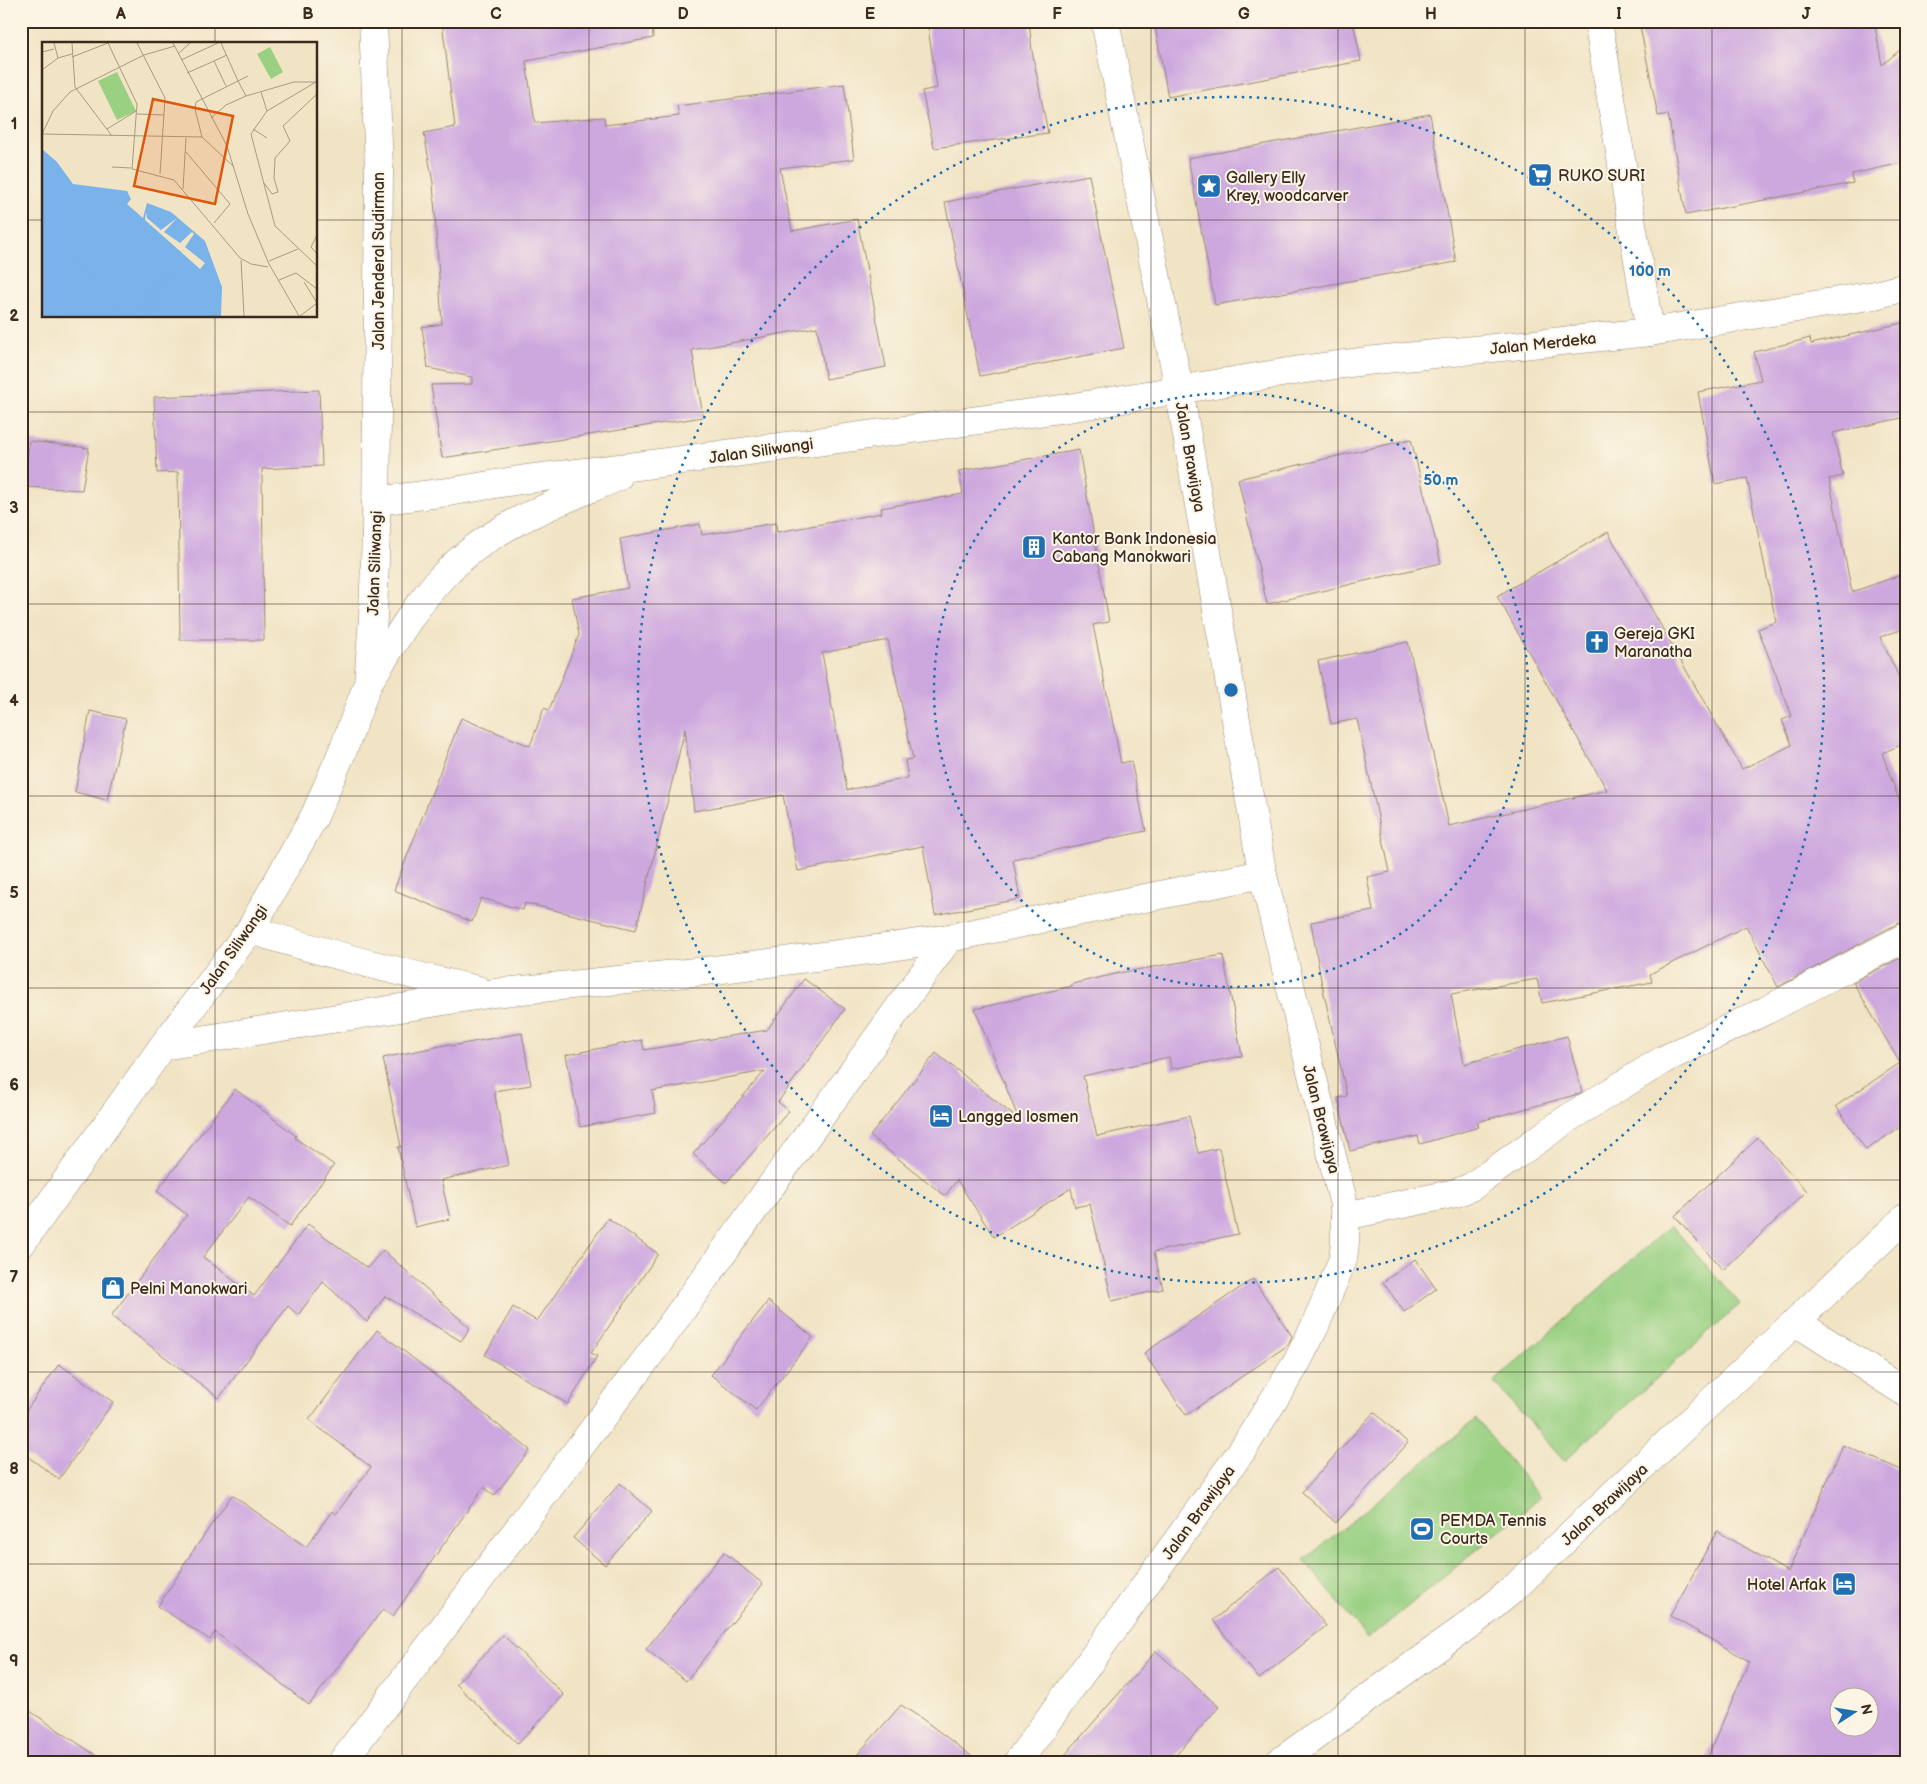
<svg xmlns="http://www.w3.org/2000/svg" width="1927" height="1784" font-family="'Balsamiq Sans',sans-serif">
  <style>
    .green { fill: #99d082; stroke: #6a7d50 }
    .building { fill: #cda8df; fill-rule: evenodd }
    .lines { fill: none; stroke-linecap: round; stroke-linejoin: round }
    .minor-casing { stroke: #968772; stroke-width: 29 }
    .highway-casing { stroke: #968772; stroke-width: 29 }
    .minor { stroke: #fff; stroke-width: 28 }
    .highway { stroke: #fff; stroke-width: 28 }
    .grid { fill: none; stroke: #3b2a1e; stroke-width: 1; stroke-opacity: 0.55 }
    .ring { fill: none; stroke: #1f6fb2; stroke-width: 2.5; stroke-dasharray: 2.5 5 }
    .labels { text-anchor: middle; stroke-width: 4; stroke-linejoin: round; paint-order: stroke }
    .poi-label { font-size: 16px; fill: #3b2a1e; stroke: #fcf5e5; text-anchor: start }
    .street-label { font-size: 16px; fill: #3b2a1e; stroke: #fcf5e5 }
    .inset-river { fill: none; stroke: #7ab2ea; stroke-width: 2.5 }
    .inset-road { fill: none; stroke: #a89a82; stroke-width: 1 }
    .view { fill: #df570d; fill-opacity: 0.15; stroke: #df570d; stroke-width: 2.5 }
    .inset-edge { fill: none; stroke: #3b2a1e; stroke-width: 2.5 }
    .centre { fill: #1f6fb2; stroke: #fcf5e5; stroke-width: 2.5 }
    .ring-label { font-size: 15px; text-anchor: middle; font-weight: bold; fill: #1f6fb2; stroke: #fcf5e5; stroke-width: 4; stroke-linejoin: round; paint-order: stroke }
    .neatline { fill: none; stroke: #3b2a1e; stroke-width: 2 }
    .grid-label { font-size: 16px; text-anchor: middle; font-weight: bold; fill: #3b2a1e }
  </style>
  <rect width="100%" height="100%" fill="#fcf5e5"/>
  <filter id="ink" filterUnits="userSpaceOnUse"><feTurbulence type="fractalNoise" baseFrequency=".02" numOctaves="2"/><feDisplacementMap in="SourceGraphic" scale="10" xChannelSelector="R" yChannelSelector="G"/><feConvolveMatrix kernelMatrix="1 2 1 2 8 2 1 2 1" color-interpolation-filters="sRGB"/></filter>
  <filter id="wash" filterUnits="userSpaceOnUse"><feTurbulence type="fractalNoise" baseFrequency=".0096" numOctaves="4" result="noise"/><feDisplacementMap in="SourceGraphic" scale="20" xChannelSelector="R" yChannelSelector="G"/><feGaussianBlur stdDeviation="1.12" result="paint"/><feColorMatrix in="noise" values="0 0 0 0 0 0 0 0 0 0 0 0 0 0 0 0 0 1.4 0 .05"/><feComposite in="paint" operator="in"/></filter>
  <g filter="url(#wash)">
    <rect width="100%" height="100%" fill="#f1e4c5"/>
    <!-- green -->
    <g class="green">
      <polygon points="1671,1225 1740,1304 1564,1461 1494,1382"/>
      <polygon points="1476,1419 1540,1498 1368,1639 1304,1560"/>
    </g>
    <g id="blocks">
      <!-- building -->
      <g class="building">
        <polygon points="442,21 652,21 653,38 526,61 535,123 604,117 605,125 679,116 677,106 844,84 854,159 780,168 792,231 857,219 886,367 826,379 817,327 692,350 703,417 442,458 431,385 472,384 472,377 428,368 422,327 442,324 433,183 424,133 455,127"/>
        <polygon points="927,21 1029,21 1032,51 1048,133 934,148 922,91 937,88"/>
        <polygon points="1154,21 1353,21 1361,61 1168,97"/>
        <polygon points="1639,21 1874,21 1882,65 1906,45 1906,162 1852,174 1853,183 1686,215 1668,114 1658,116"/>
        <polygon points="1430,114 1456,262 1215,305 1188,158"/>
        <polygon points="1089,175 1124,348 980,376 945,202"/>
        <polygon points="1902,323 1906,340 1906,417 1833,433 1843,476 1829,479 1852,592 1906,573 1906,628 1880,637 1906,692 1906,743 1882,753 1906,819 1906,922 1899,923 1778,987 1746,926 1650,974 1652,982 1542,1003 1537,979 1451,994 1464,1064 1567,1036 1582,1092 1575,1095 1477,1122 1479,1127 1420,1144 1418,1136 1350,1151 1338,1098 1347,1096 1321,980 1311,922 1373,911 1367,877 1390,872 1357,719 1331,724 1318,661 1408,642 1449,826 1607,790 1497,596 1608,532 1742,769 1792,745 1782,720 1792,716 1758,629 1776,622 1747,478 1715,484 1698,392 1761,380 1754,352 1810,338 1811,344"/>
        <polygon points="319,390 322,466 262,469 264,640 180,640 178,472 157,473 154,397"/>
        <polygon points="1411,439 1441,563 1267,604 1238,479"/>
        <polygon points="29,441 89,448 82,490 24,487"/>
        <path d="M1079,450L1109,622L1093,625L1121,763L1131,761L1146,831L1013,859L1020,899L935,915L923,846L798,871L783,795L694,811L685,729L636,930L525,903L523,910L481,898L472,922L394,890L461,718L530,746L544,708L549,710L579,635L572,598L628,588L620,539L700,524L702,535L776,523L777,532L882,513L881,508L963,494L959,471ZM888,640L913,759L905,760L908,778L847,790L822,653Z"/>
        <polygon points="90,711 126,719 107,800 75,792"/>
        <polygon points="1223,955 1242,1056 1171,1069 1169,1057 1083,1076 1097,1136 1189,1116 1198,1153 1219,1148 1238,1234 1154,1252 1163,1289 1112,1301 1090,1204 1075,1207 1071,1188 994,1237 957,1180 945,1196 870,1136 936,1053 1019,1120 975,1009 1072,986 1072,984 1124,972"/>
        <polygon points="1906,955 1906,1123 1866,1150 1836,1106 1900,1063 1853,982"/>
        <polygon points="804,979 845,1009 778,1102 789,1111 726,1183 693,1154 765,1071 652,1091 656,1113 580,1127 566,1055 642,1040 644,1050 767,1030"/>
        <polygon points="522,1033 531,1085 494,1091 509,1165 441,1180 450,1219 415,1227 398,1147 401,1147 383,1058 450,1044 451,1046"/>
        <polygon points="235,1089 296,1136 295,1138 334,1165 290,1226 249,1197 203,1257 254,1296 308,1224 367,1268 383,1250 470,1328 461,1341 385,1296 367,1322 323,1282 298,1315 288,1306 219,1398 111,1316 187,1215 157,1191"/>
        <polygon points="1758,1138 1807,1191 1723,1270 1675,1216"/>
        <polygon points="608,1218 658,1254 591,1353 597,1356 568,1404 485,1355 513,1307 537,1321"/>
        <polygon points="1415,1259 1436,1289 1404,1312 1383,1282"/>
        <polygon points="1253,1279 1292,1336 1288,1345 1186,1415 1144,1353"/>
        <polygon points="768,1301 813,1337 756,1410 711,1375"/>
        <polygon points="377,1330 530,1450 494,1496 484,1487 393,1616 383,1609 309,1705 215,1632 210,1640 158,1606 183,1568 182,1567 232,1495 306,1547 332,1511 336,1514 371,1467 309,1420"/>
        <polygon points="59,1364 113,1402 59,1479 21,1452 21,1418"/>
        <polygon points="1374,1412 1408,1443 1336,1523 1302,1492"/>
        <path d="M1843,1445L1906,1472V1763H1705L1749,1661L1670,1616L1717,1531L1788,1572ZM1840,1696H1870V1726H1840Z"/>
        <polygon points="620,1483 652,1511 605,1565 573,1538"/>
        <polygon points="724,1552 763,1584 686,1681 646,1649"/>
        <polygon points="1279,1567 1326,1626 1259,1679 1213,1620"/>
        <polygon points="503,1635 564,1695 518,1744 456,1684"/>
        <polygon points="1156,1651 1219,1707 1169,1763 1058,1763"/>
        <polygon points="21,1705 107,1763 21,1763"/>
        <polygon points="901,1705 921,1718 981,1763 850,1763"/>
      </g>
    </g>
  </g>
  <g filter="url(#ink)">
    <use href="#blocks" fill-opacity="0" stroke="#968772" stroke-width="1"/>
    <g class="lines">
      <defs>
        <g id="minor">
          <polyline points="1598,21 1650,332"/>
          <path d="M250,930C325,953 401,973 478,990"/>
          <polyline points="163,1046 494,993 714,970 885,948 949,938 1263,874"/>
          <polyline points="1345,1216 1456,1193 1471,1187 1570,1117 1663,1060 1767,1010 1906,937"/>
          <polyline points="1796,1322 1906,1393"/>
          <polyline points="341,1763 651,1353 949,938"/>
          <polyline points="1017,1763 1243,1449 1296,1364 1315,1326 1343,1259 1345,1242 1345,1216 1343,1201 1262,871 1179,389 1105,21"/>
          <polyline points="1278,1763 1477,1619 1511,1591 1906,1217"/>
        </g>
        <g id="highway">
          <polyline points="376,501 448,492 526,479 645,465 1068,408 1300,370 1366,361 1650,332 1875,295 1906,287"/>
          <path d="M369,681C393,645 414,606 444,575C491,525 557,503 618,477"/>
          <polyline points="21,1244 163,1046 250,930 314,817 343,750 368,683 373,618 376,532 379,168 373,21"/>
        </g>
      </defs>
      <!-- minor casing -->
      <use href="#minor" class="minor-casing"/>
      <!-- highway casing -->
      <use href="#highway" class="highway-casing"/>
      <!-- minor -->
      <use href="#minor" class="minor"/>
      <!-- highway -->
      <use href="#highway" class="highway"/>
    </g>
  </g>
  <!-- grid -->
  <path class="grid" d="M215,21V44M402,21V1763M589,21V1763M776,21V1763M964,21V1763M1151,21V1763M1338,21V1763M1525,21V1763M1712,21V1763M21,220H44M316,220H1906M215,316V1763M21,412H1906M21,604H1906M21,796H1906M21,988H1906M21,1180H1906M21,1372H1906M21,1564H1906"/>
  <!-- distance rings -->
  <g class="ring">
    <circle cx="1231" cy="690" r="297"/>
    <circle cx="1231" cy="690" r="593"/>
  </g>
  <!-- icons -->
  <defs>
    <symbol id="supermarket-square" viewBox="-11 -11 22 22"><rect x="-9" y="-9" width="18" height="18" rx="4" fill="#1f6fb2" stroke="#fcf5e5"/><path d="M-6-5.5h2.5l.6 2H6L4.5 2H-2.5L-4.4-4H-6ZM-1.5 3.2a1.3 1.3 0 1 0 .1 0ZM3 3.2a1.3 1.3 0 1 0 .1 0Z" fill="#fff"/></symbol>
    <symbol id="sight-square" viewBox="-11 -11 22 22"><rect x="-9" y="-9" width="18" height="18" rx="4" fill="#1f6fb2" stroke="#fcf5e5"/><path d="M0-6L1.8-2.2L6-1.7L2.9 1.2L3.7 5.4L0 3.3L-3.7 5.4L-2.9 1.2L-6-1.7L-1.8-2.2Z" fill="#fff"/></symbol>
    <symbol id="building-square" viewBox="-11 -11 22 22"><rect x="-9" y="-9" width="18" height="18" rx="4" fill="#1f6fb2" stroke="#fcf5e5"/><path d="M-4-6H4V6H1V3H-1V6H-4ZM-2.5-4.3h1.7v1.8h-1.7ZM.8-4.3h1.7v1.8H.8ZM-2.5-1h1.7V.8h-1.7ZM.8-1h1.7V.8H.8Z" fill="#fff"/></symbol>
    <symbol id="church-square" viewBox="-11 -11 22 22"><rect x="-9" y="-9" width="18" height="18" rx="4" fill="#1f6fb2" stroke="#fcf5e5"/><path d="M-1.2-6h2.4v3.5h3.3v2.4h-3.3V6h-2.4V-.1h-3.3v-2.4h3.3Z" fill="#fff"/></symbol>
    <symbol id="hotel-square" viewBox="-11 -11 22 22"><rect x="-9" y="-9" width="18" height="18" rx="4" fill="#1f6fb2" stroke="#fcf5e5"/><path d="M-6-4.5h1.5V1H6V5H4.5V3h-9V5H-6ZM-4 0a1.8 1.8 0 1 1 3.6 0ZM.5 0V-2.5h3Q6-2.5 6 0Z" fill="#fff"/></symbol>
    <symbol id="shop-square" viewBox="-11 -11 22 22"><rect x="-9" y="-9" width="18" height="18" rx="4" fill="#1f6fb2" stroke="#fcf5e5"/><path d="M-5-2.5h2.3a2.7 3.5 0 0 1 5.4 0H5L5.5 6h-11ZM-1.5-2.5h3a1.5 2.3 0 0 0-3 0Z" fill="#fff"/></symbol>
    <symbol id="stadium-square" viewBox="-11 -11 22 22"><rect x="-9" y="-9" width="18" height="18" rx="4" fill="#1f6fb2" stroke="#fcf5e5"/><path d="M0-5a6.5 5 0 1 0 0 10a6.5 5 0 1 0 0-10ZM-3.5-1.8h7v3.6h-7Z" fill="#fff"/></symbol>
  </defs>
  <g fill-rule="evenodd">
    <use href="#supermarket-square" x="1526" y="161" width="28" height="28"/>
    <use href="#sight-square" x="1195" y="172" width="28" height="28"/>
    <use href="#building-square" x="1020" y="533" width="28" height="28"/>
    <use href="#church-square" x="1583" y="628" width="28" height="28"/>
    <use href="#hotel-square" x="927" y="1102" width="28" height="28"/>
    <use href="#shop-square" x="99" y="1274" width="28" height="28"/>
    <use href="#stadium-square" x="1408" y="1515" width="28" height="28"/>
    <use href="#hotel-square" x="1830" y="1570" width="28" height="28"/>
  </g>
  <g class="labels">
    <!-- poi labels -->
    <g class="poi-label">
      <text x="1558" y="181">RUKO SURI</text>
      <text x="1226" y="183">Gallery Elly<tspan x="1226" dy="18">Krey, woodcarver</tspan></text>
      <text x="1052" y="544">Kantor Bank Indonesia<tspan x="1052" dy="18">Cabang Manokwari</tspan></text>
      <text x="1614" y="639">Gereja GKI<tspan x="1614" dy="18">Maranatha</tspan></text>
      <text x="958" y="1122">Langged losmen</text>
      <text x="130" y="1294">Pelni Manokwari</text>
      <text x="1440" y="1526">PEMDA Tennis<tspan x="1440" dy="18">Courts</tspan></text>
      <text x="1826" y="1590" text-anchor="end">Hotel Arfak</text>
    </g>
    <!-- street labels -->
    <g class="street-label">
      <text transform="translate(378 261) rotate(-90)" y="6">Jalan Jenderal Sudirman</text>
      <text transform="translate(1543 343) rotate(-6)" y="6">Jalan Merdeka</text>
      <text transform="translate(761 450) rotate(-8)" y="6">Jalan Siliwangi</text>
      <text transform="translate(1191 457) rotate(80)" y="6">Jalan Brawijaya</text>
      <text transform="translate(374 563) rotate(-88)" y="6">Jalan Siliwangi</text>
      <text transform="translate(233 949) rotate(-55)" y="6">Jalan Siliwangi</text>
      <text transform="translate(1322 1119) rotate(76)" y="6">Jalan Brawijaya</text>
      <text transform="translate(1604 1504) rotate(-43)" y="6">Jalan Brawijaya</text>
      <text transform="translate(1198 1512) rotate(-54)" y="6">Jalan Brawijaya</text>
    </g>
  </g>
  <!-- overview -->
  <g transform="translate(42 42)">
    <rect width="275" height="275" fill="#f1e4c5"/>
    <path d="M228,5L241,30L229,37L215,12ZM75,30L94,69L75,78L56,39Z" fill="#99d082"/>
    <path d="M0,107L15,120L31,142L85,149L89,157L85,162L101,176L105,161L129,170L163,199L180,245L179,274H0Z" fill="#7ab2ea"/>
    <path d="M104,170L105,176L119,188L135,176L122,190L138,201L150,190L152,192L143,205L163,221L158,227L103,178Z" fill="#f1e4c5"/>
    <path class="inset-river" d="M0,169L80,274M88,274L138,209M104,274L101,265L130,220M109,274L106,266L135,214M116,274L113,267L134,217"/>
    <path class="inset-road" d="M12,1L16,16L30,12M30,1L33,45L70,94M66,1L95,62L90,127L132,138L198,216L209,222L226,225M95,1L123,56L118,132M131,1L185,104L206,172L227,222M179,1L196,39L206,34M0,5V10L12,7M136,12L148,1M30,15L66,1M139,18L176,1M0,28L16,16M145,31L172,19M274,40L225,69L209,92L233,184L275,224M184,44L172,19L185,13M219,50L225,69M95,72L122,73M169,76L184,63L204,54L252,40H274M65,87L94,69M211,87L225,96M0,92L11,69L28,50L102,13L133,4M1,92L160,95L191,124M160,95L153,67L154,60L196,39L204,54M144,110L188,162L172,181M70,125L89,126M222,141L230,152L236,150L232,136L233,116L248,99L241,84L275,52M141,147L144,96M275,193L269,205L275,212M199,218L202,274M227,219L256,207M227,222L257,274M237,238L254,231L275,247M262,240L275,261M258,274L275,261"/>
    <path class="view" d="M111,57L191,74L173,162L92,144Z"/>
    <rect width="275" height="275" class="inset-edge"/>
  </g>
  <circle cx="1231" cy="690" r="8" class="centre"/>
  <g class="ring-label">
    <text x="1650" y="276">100 m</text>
    <text x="1441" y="485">50 m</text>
  </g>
  <!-- margin -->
  <rect width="1927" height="1784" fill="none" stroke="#fcf5e5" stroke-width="55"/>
  <!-- north arrow -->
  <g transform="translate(1854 1712) rotate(78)"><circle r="24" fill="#fcf5e5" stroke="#afa495"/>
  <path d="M0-4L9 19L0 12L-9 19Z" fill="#1f6fb2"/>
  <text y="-8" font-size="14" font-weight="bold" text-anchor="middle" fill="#3b2a1e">N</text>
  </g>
  <rect x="28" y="28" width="1872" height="1728" class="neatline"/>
  <g class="grid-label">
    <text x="121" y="19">A</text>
    <text x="308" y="19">B</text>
    <text x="496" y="19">C</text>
    <text x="683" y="19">D</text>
    <text x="870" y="19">E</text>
    <text x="1057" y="19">F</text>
    <text x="1244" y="19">G</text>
    <text x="1431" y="19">H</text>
    <text x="1619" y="19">I</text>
    <text x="1806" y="19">J</text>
    <text x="14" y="129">1</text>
    <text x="14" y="321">2</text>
    <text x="14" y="513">3</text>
    <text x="14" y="706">4</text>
    <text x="14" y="898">5</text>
    <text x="14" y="1090">6</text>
    <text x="14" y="1282">7</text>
    <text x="14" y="1474">8</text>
    <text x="14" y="1666">9</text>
  </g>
</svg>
